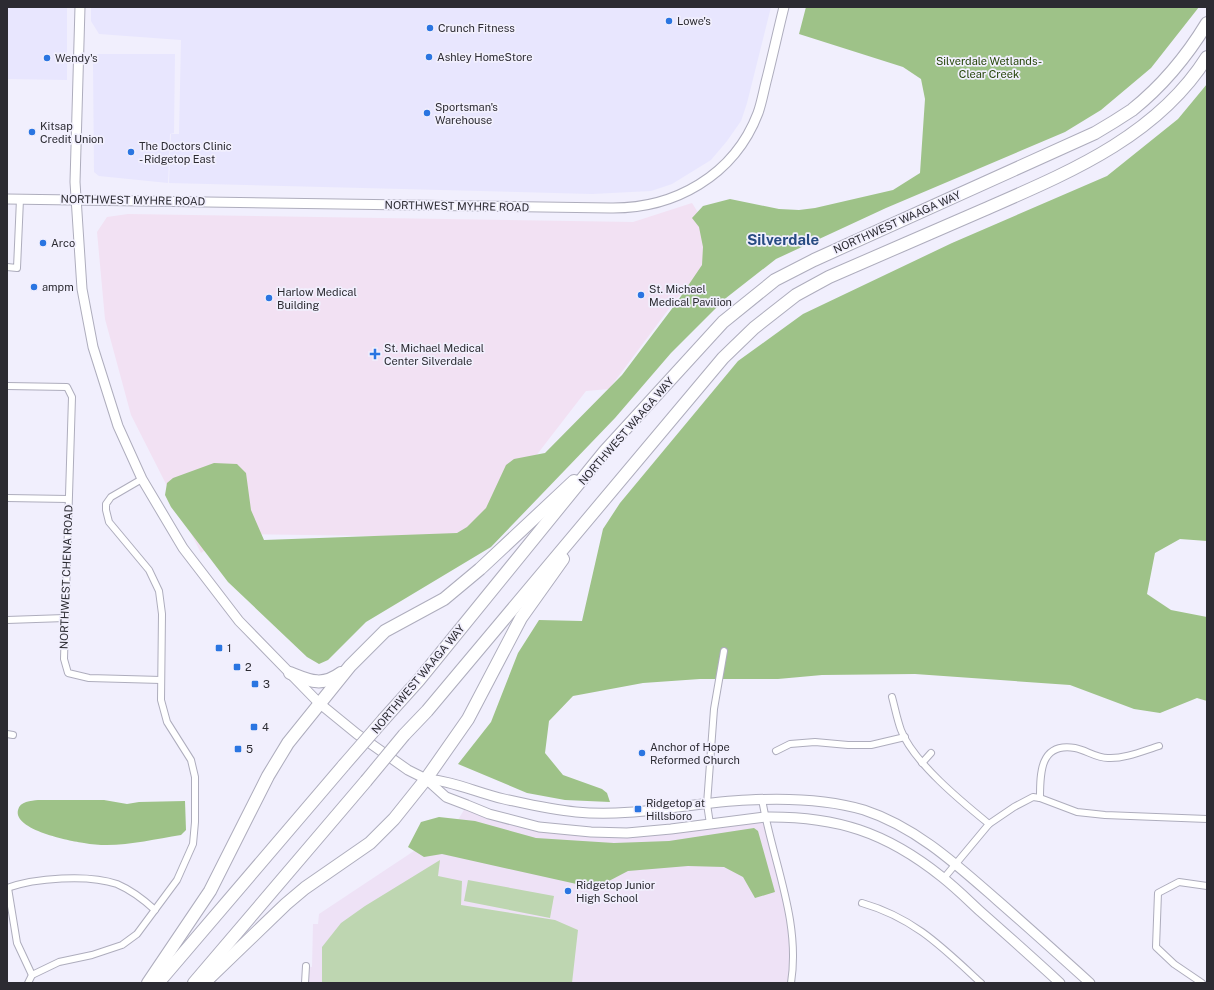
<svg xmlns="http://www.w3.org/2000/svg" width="1214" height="990" font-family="'Public Sans',sans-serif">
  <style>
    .built { fill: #e8e6fe }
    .education { fill: #eee2f6 }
    .medical { fill: #f2e1f3 }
    .green { fill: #bed6b1 }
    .forest { fill: #9ec288 }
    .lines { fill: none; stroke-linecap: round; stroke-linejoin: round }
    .street-casing { stroke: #aeadbd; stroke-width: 8 }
    .secondary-casing { stroke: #aeadbd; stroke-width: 11 }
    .highway-casing { stroke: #aeadbd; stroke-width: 14 }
    .street { stroke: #fff; stroke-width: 6 }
    .secondary { stroke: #fff; stroke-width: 9 }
    .highway { stroke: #fff; stroke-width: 12 }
    .highway-bridge-casing { stroke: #aeadbd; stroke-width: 14; stroke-linecap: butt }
    .highway-bridge { stroke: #fff; stroke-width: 12 }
    .poi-dot { fill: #2a75e1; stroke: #f1effd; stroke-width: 1.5 }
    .labels { text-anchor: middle; stroke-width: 3.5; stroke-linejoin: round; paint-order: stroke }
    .poi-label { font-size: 11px; fill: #2c2b32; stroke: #f1effd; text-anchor: start }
    .park-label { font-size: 11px; fill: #254508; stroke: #f1effd }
    .street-label { font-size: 11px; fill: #2c2b32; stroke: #f1effd }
    .district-label { font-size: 15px; font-weight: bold; fill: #274b82; stroke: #f1effd }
  </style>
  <rect width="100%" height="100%" fill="#f1effd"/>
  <!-- built -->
  <g class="built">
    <polygon points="7,7 67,7 67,80 7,79"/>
    <polygon points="91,7 771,7 747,103 741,121 727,141 711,160 672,184 651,191 592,194 169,183 171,134 179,134 181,40 99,34 91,21"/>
    <polygon points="97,54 175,54 174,133 170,134 168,183 99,176 94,172 93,63"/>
  </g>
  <!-- education -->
  <polygon class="education" points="467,805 489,814 591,832 765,817 789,915 791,983 305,983 306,966 312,967 313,924 318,924 319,914 435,837 453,828"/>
  <!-- medical -->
  <polygon class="medical" points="692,203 725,255 677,298 609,389 586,391 481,527 445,537 229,534 201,553 131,415 105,319 97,232 107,217 128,214 633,222"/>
  <!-- green -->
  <g class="green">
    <polygon points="440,860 438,876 462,881 461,905 555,920 578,930 572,983 322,983 322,947 341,923 365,906"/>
    <polygon points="468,880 554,896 550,918 464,901"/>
  </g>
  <!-- forest -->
  <g class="forest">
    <polygon points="806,7 1199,7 1151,68 1101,110 1065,132 886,208 776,259 726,298 671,353 615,418 491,547 366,622 328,660 319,664 307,657 228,582 171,507 165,495 167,483 173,478 214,463 237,464 246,473 251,510 264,540 457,533 467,527 486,508 506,465 514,459 545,453 622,375 677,302 702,265 703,247 699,227 692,218 703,206 730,199 779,209 799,210 815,208 893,190 920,173 925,99 921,79 903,67 799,34"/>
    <polygon points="1207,84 1207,541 1180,539 1155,553 1147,594 1171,610 1207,617 1207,701 1197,698 1160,713 1134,709 1070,685 915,674 822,675 778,679 700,679 643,683 573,696 549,721 545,753 563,775 602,789 607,793 610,802 565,800 527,793 458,764 491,722 518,653 539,620 582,621 603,529 620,503 738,361 803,314 952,243 1107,176 1178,119"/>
    <path d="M38,800H104L127,804L139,802L185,801L186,830L181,835C149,840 116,849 84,843C70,841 13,830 18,810C20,801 31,801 38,800Z"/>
    <polygon points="439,817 475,821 536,838 614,843 669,841 754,828 758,831 775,892 755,898 743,877 724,867 688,866 628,871 607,882 590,887 442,854 424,857 408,847 421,822"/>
  </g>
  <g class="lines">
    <defs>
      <g id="street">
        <polyline points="7,267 17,268 20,199"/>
        <polyline points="7,386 67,387 72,397 64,659 68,673 89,678 161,680"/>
        <polyline points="7,498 68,499"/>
        <polyline points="7,620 65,618"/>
        <path d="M892,697C895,708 897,719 901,730C913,762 962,802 989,824"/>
        <polyline points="7,734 13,735"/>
        <polyline points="776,751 790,744 815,742 848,745 871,745 905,737"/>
        <polyline points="922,763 931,753"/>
        <path d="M1040,798C1040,773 1040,742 1075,748C1086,750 1096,758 1108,758C1124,759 1143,751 1159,746"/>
        <path d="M762,799C772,860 801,920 791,983"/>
        <polyline points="710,824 707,804 714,709 724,651"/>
        <polyline points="944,878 989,824 1014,807 1033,797 1040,798 1077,812 1105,815 1207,819"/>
        <path d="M7,888C35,878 88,874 117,884C131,890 143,899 155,910"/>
        <polyline points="8,888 17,943 32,975"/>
        <path d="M862,903C914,918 942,947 981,983"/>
        <polyline points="28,983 32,975 59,962 92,955 122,945 137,934 177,880 193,844 195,822 195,777 191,760 167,722 161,700 162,614 159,591 149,570 109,522 106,510 106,504 111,497 142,479"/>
        <polyline points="305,983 306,966"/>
        <polyline points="1202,983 1174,964 1156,947 1158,893 1179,882 1207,886"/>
      </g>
      <g id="secondary">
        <path d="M80,7L75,182L82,289L93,347L118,426L142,479L183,548L239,621L319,703L357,734L408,770L426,779L446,797L467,805L489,814L539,827L591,832L627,833L671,829L765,817C836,816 886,832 942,877C956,888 968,900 981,912C1007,935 1034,959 1060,983"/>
        <path d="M7,199L610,208C674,209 734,176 758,113C762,102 764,89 767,78C773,54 778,31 784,7"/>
        <path d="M426,779C454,781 477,793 504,799C527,804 552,810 576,812C634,818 691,802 748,800C786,798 827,799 864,810C916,827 957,865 997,900C1028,927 1059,955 1090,983"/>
      </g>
      <g id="highway">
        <path d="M290,673C310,681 322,687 341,673"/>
        <path d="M384,719L419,680L605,451L723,322L775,280L814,260L1095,133C1107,126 1120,118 1132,110C1162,86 1187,56 1207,23"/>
        <path d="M404,735L427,711L723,358L754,328L796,295L829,277C880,255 930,233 981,211C1065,174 1156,138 1207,57"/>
        <polyline points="148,983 210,891 268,776 288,743 350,666 385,631 444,599 480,569 574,481"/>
        <polyline points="158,983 344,765"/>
        <polyline points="194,983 366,781"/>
        <polyline points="204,983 286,904 305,888 370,843 394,819 426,779 468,719 521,618 563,559"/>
      </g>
    </defs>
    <!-- street casing -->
    <use href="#street" class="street-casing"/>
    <!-- secondary casing -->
    <use href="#secondary" class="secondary-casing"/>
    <!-- highway casing -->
    <use href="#highway" class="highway-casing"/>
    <!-- street -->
    <use href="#street" class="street"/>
    <!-- secondary -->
    <use href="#secondary" class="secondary"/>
    <!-- highway -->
    <use href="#highway" class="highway"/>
    <defs>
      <g id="highway-bridge">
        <polyline points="344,765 384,719"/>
        <polyline points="366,781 404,735"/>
      </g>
    </defs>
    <!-- highway-bridge casing -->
    <use href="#highway-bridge" class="highway-bridge-casing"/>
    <!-- highway-bridge -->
    <use href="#highway-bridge" class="highway-bridge"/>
  </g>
  <!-- markers -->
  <g class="poi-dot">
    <circle cx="669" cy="21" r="4"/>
    <circle cx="430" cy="28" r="4"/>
    <circle cx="429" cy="57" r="4"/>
    <circle cx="47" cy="58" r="4"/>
    <circle cx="427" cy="113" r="4"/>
    <circle cx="32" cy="132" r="4"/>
    <circle cx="131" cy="152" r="4"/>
    <circle cx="43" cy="243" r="4"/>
    <circle cx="34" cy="287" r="4"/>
    <circle cx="641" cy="295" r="4"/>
    <circle cx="269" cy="298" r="4"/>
    <path d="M373 348h4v4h4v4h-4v4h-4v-4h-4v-4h4z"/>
    <rect x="215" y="644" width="8" height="8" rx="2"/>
    <rect x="233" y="663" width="8" height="8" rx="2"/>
    <rect x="251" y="680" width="8" height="8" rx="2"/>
    <rect x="250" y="723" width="8" height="8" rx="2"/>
    <rect x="234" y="745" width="8" height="8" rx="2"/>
    <circle cx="642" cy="753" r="4"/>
    <rect x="634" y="805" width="8" height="8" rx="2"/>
    <circle cx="568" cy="891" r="4"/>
  </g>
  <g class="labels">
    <!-- poi labels -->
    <g class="poi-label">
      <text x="677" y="25">Lowe's</text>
      <text x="438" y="32">Crunch Fitness</text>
      <text x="437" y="61">Ashley HomeStore</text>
      <text x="55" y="62">Wendy's</text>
      <text x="435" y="111">Sportsman's<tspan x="435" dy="13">Warehouse</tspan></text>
      <text x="40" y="130">Kitsap<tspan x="40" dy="13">Credit Union</tspan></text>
      <text x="139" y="150">The Doctors Clinic<tspan x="139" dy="13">- Ridgetop East</tspan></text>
      <text x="51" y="247">Arco</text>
      <text x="42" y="291">ampm</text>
      <text x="649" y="293">St. Michael<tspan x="649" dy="13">Medical Pavilion</tspan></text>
      <text x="277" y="296">Harlow Medical<tspan x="277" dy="13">Building</tspan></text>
      <text x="384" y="352">St. Michael Medical<tspan x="384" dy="13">Center Silverdale</tspan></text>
      <text x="227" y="652">1</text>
      <text x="245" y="671">2</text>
      <text x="263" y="688">3</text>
      <text x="262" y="731">4</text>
      <text x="650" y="751">Anchor of Hope<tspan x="650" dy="13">Reformed Church</tspan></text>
      <text x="246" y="753">5</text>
      <text x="646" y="807">Ridgetop at<tspan x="646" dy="13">Hillsboro</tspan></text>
      <text x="576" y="889">Ridgetop Junior<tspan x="576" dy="13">High School</tspan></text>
    </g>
    <!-- park labels -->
    <g class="park-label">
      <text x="989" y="65">Silverdale Wetlands-<tspan x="989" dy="13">Clear Creek</tspan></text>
    </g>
    <!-- street labels -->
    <g class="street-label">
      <text transform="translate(133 200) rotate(1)" y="4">NORTHWEST MYHRE ROAD</text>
      <text transform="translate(457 206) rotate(1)" y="4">NORTHWEST MYHRE ROAD</text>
      <text transform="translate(897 222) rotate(-24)" y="4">NORTHWEST WAAGA WAY</text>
      <text transform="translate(626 431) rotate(-49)" y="4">NORTHWEST WAAGA WAY</text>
      <text transform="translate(66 577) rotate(-88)" y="4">NORTHWEST CHENA ROAD</text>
      <text transform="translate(418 679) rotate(-50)" y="4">NORTHWEST WAAGA WAY</text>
    </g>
    <!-- district labels -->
    <g class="district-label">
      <text x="783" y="245">Silverdale</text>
    </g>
  </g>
  <!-- border -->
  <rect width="1214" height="990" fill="none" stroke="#2c2b32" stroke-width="16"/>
</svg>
